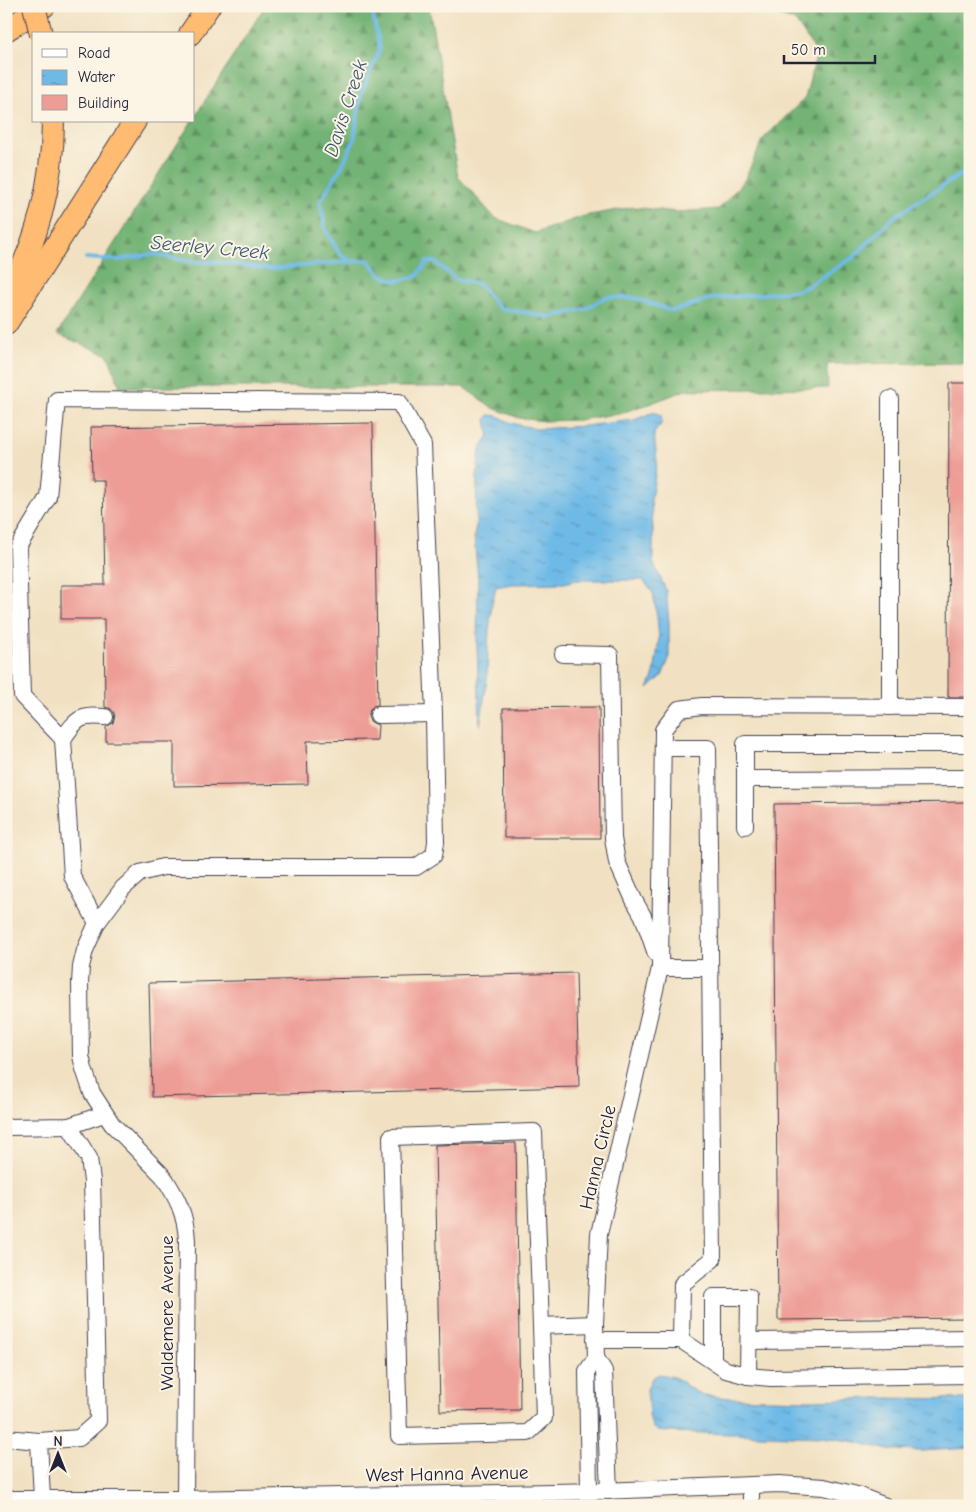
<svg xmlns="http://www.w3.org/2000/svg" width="976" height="1512" font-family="'Comic Neue',sans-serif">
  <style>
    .forest { fill: url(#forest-firs); stroke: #4a6a58 }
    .water { fill: url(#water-ripples); stroke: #486e91 }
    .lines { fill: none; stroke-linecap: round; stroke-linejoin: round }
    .stream { stroke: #6ebae7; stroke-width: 4 }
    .building { fill: #ed9d96 }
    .minor-casing { stroke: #413f4f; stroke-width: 18 }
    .highway-casing { stroke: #413f4f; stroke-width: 24 }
    .minor { stroke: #fff; stroke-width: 16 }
    .highway { stroke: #febb71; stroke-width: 22 }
    .highway-bridge-casing { stroke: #413f4f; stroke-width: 24; stroke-linecap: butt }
    .highway-bridge { stroke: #febb71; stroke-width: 22 }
    .labels { text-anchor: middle; stroke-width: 4; stroke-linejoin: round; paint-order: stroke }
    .street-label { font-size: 19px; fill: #22223b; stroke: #fcf5e5 }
    .water-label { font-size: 20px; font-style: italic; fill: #3d5777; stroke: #fcf5e5 }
  </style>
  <defs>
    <pattern id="forest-firs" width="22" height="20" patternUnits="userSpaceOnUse" patternTransform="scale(1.25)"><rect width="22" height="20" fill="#73b375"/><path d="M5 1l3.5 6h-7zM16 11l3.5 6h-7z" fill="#5e9161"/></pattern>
    <pattern id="water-ripples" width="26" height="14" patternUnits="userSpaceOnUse" patternTransform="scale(1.25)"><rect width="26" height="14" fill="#6ebae7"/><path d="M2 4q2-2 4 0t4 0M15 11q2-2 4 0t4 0" fill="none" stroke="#5a97bc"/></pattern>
  </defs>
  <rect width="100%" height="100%" fill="#fcf5e5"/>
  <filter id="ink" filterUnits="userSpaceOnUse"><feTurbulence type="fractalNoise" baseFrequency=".02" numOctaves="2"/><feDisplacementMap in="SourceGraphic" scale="10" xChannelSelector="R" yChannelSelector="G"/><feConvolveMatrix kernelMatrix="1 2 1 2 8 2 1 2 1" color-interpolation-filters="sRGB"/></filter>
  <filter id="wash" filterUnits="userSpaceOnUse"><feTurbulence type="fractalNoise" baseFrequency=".0096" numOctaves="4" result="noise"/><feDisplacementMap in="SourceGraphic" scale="20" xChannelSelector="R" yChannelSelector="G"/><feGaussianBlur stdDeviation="1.12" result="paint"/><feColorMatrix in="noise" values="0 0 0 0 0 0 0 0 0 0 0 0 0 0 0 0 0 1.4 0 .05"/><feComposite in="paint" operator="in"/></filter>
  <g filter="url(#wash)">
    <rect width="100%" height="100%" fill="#f1e1c2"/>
    <!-- forest -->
    <polygon class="forest" points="265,6 429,6 458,177 495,218 535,233 584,216 634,207 676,212 719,209 745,179 763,139 805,98 817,53 795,21 751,6 970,6 970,363 827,364 828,388 686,390 649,404 621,413 579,420 544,421 519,418 493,408 463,387 120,387 108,355 57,334 192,121 194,121 194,118"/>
    <!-- water -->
    <g class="water">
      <polygon points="654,412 661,415 662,423 654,433 657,462 651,500 653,529 653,562 666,590 669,624 669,659 662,676 648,689 654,674 659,639 657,616 653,593 643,580 578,580 564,583 512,584 496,587 492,603 488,643 487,679 480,726 477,646 478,578 474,536 476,526 477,477 480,448 489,436 486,419 489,415 498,416 511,423 538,429 585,426 634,420"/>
      <polygon points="659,1374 675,1377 694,1391 704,1395 730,1398 810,1400 877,1398 970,1399 970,1448 922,1451 890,1450 851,1441 823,1437 669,1432 658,1431 652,1427 649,1414 647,1389 652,1378"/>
    </g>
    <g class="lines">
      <!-- stream -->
      <g class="stream">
        <polyline points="86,258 117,260 153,254 192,262 217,262 269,269 368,260 381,275 396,281 417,276 427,262 435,262 457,280 479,284 499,308 549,317 585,309 606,297 635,298 672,311 714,298 762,294 801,290 854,257 892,218 960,175 970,171"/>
        <polyline points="352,262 340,254 326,231 320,202 342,166 354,140 361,94 380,49 371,6"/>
      </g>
    </g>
    <g id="blocks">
      <!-- building -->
      <g class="building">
        <polygon points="949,383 970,383 970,697 948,697"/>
        <polygon points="373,423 378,705 373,706 370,710 368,716 370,721 373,723 378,725 377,740 307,741 308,784 174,786 174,742 106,742 106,727 113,723 115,717 114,713 111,709 105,707 104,619 61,619 61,585 105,585 103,480 92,480 91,427"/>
        <polygon points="599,707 600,838 504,838 503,708"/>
        <polygon points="970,802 970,1318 778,1320 774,804"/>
        <polygon points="576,973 579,1087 152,1097 149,983"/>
        <polygon points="516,1143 520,1410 440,1411 435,1145"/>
      </g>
    </g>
  </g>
  <g filter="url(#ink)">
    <use href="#blocks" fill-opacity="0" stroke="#413f4f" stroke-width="1"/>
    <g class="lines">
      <defs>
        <g id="minor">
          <polyline points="890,399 890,707"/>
          <polyline points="563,654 610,655 613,838 617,862 634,900 643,916 656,954"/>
          <polyline points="378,715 434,714"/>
          <path d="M63,739L22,696L18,547L48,497L57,400L399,402L423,445L434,714L436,842L434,855L416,867H163L140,873L123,888L97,923L85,950L81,967L80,983L81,1056L84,1069L92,1093L112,1124L163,1176C177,1197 186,1215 187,1241L185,1499"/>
          <polyline points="663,748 708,748 713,1259 682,1284 681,1340"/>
          <polyline points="745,779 970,778"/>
          <polyline points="745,826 745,744 970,744"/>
          <path d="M97,923L72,876L63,739C77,718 80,715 105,717"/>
          <polyline points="660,968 709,968"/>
          <polyline points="6,1127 69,1126 104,1114"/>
          <polyline points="541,1326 544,1418 528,1433 399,1436 391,1137 534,1132 541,1326 595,1324"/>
          <polyline points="595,1340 681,1340 726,1370 748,1376 771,1378 970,1375"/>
          <polyline points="749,1341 970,1338"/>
          <polyline points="713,1361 713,1297 749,1297 748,1376"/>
          <polyline points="6,1438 39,1441 79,1438 98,1421 92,1181 89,1158 69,1126"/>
          <polyline points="39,1441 42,1498"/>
          <polyline points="751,1486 751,1506"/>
          <polyline points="589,1491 587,1371 596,1358"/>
          <polyline points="609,1491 604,1371 596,1358 595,1324 599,1234 660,968 663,730 679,709 702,706 970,707"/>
          <polyline points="6,1499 185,1499 602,1491 779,1484 824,1487 857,1495 885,1506"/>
        </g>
        <g id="highway">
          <polyline points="6,30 44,6"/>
          <polyline points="190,34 209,6"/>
          <path d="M6,299C37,245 53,183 53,121"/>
          <polyline points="6,324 135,121"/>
        </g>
      </defs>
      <!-- minor casing -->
      <use href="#minor" class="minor-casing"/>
      <!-- highway casing -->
      <use href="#highway" class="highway-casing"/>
      <!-- minor -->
      <use href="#minor" class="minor"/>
      <!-- highway -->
      <use href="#highway" class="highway"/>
      <defs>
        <polyline id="highway-bridge" points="34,6 41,34"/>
      </defs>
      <!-- highway-bridge casing -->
      <use href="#highway-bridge" class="highway-bridge-casing"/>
      <!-- highway-bridge -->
      <use href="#highway-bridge" class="highway-bridge"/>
    </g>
  </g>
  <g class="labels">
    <!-- street labels -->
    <g class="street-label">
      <text transform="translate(597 1157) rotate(-77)" y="7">Hanna Circle</text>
      <text transform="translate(166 1313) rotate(-90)" y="7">Waldemere Avenue</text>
      <text transform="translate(447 1473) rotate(-1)" y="7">West Hanna Avenue</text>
    </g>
    <!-- water labels -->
    <g class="water-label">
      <text transform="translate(345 108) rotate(-72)" y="7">Davis Creek</text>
      <text transform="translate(210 247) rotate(5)" y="7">Seerley Creek</text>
    </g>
  </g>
  <!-- margin -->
  <rect width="976" height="1512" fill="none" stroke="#fcf5e5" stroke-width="25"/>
  <!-- legend -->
  <rect x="32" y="32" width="162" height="90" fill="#fcf5e5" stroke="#a5a1a1"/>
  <rect x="42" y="49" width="25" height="8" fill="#ffffff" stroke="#a5a1a1"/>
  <text x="78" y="58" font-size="15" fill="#22223b">Road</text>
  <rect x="42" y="70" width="25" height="15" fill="url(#water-ripples)" stroke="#a5a1a1"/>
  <text x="78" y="82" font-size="15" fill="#22223b">Water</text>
  <rect x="42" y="95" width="25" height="15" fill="#ed9d96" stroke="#a5a1a1"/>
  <text x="78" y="108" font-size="15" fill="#22223b">Building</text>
  <!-- north arrow -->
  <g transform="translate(58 1454)" stroke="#fcf5e5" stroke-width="4" paint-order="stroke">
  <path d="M0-4L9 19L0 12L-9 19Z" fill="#22223b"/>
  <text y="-8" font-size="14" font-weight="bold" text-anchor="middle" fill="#22223b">N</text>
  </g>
  <!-- scale -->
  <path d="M784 55v8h91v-8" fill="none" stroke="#22223b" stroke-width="2.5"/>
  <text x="791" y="55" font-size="15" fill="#22223b" stroke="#fcf5e5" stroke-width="4" paint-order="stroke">50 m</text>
</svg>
